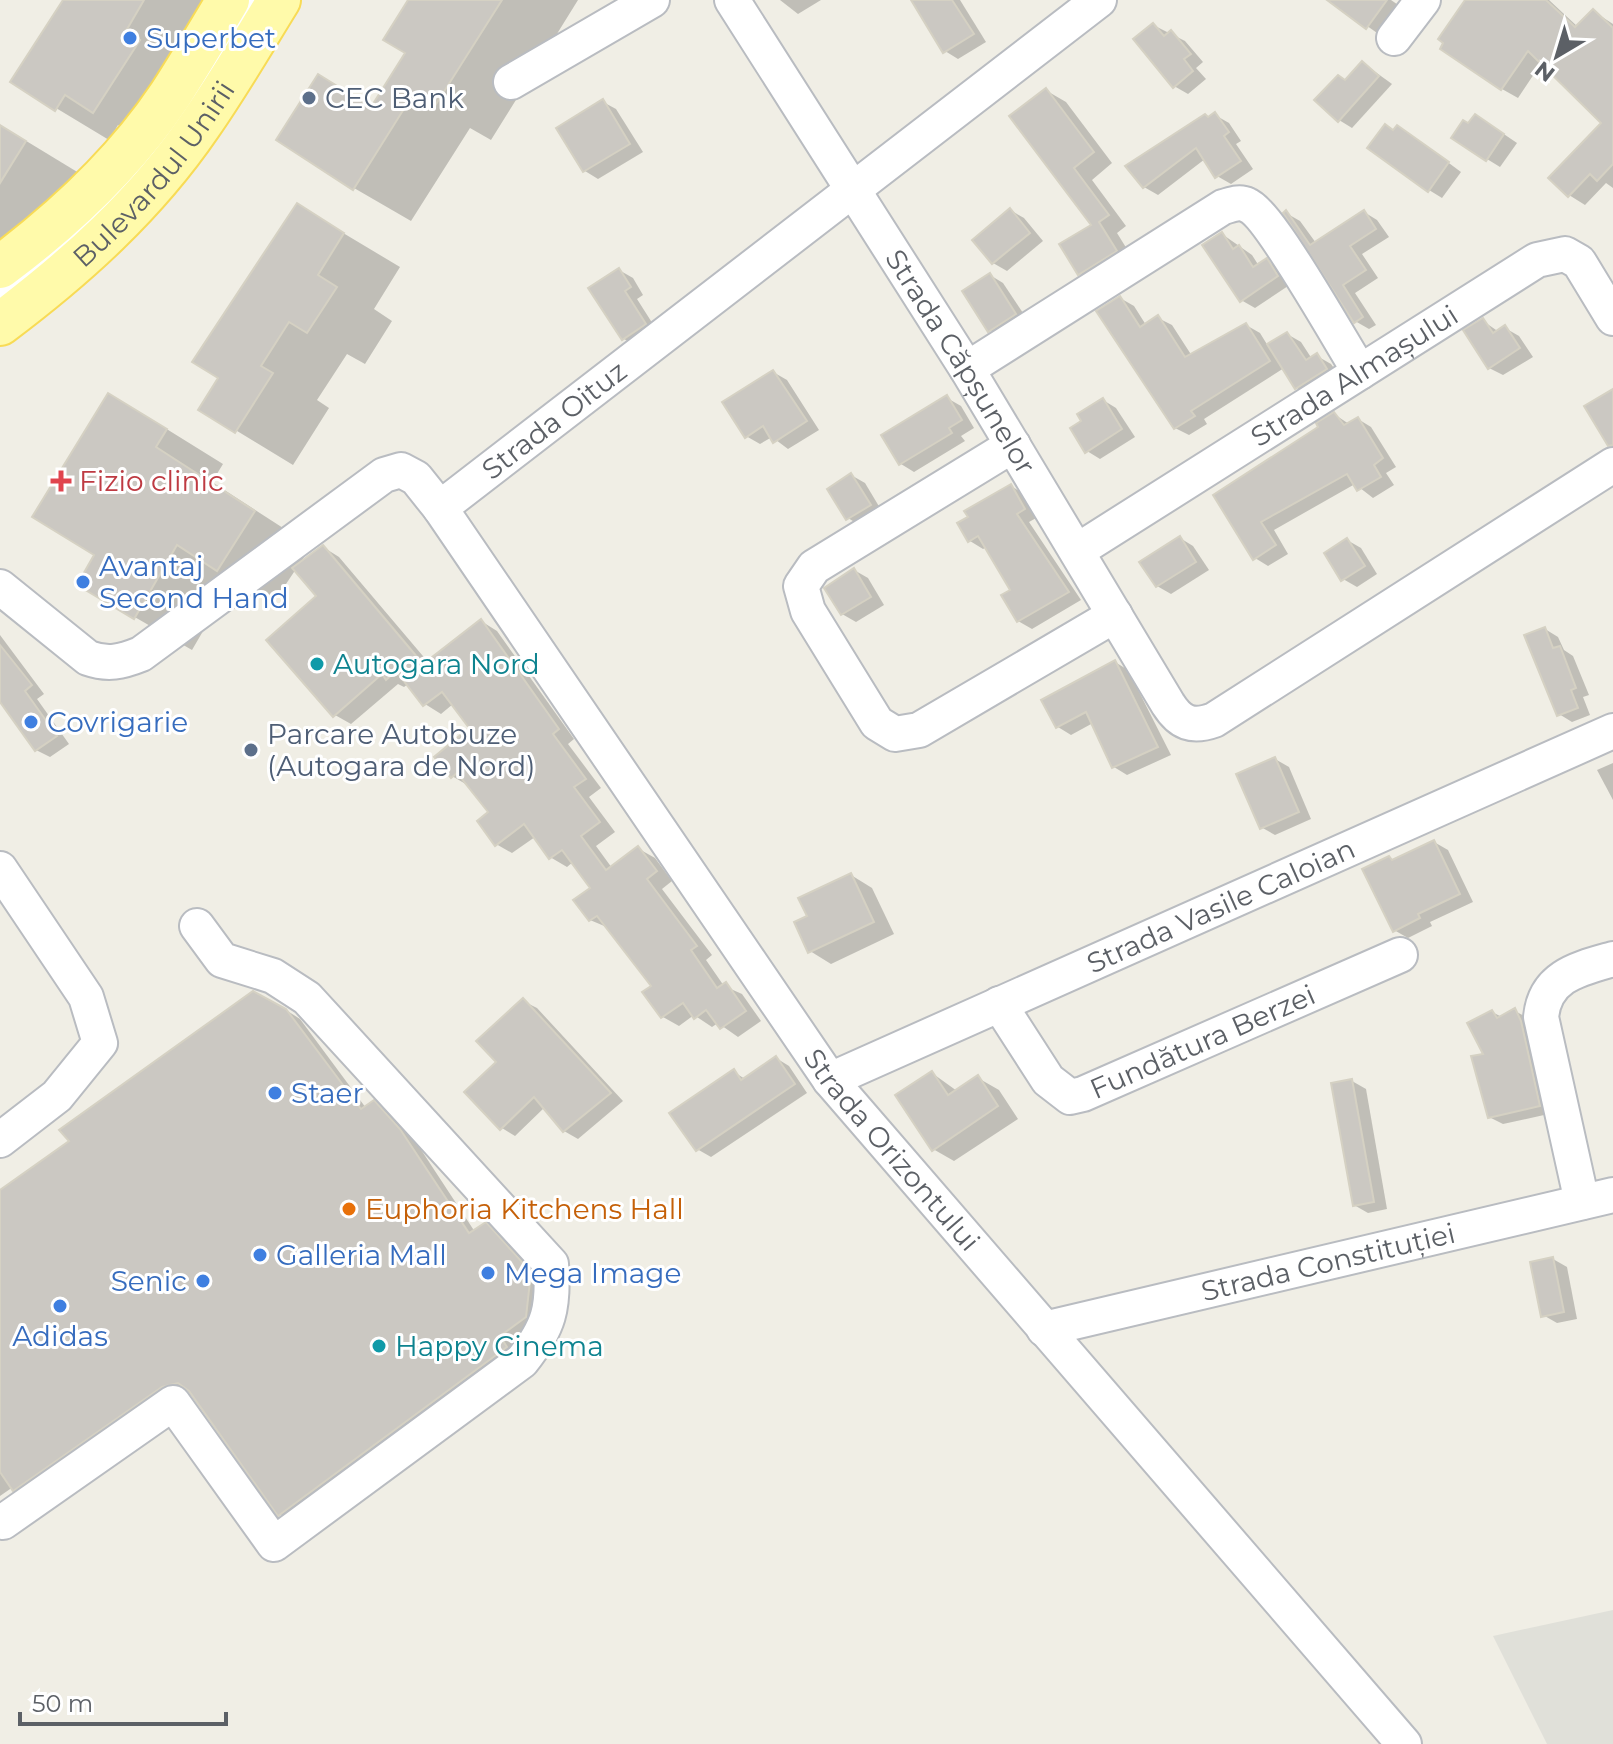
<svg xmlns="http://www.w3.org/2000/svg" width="1613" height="1744" font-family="Montserrat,sans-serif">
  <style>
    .industrial { fill: #e0e0d9 }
    .shadow { fill: #0003 }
    .building { fill: #cbc8c2; stroke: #d5d1c3; stroke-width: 2 }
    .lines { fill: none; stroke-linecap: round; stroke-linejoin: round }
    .minor-casing { stroke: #b9bcc1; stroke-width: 38 }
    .major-casing { stroke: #f8db56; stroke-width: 46 }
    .minor { stroke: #fff; stroke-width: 34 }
    .major { stroke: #fffaaa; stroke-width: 42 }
    .shop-dot { fill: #3f7fe0; stroke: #fff; stroke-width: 3 }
    .service-dot { fill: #5c6f8a; stroke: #fff; stroke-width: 3 }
    .health-dot { fill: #e0444e; stroke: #fff; stroke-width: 3 }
    .culture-dot { fill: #0f9aa8; stroke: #fff; stroke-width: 3 }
    .food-dot { fill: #e8710a; stroke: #fff; stroke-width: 3 }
    .labels { text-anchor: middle; stroke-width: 6; stroke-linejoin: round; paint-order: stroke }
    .shop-label { font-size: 28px; fill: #366cbe; stroke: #fff; text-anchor: start }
    .service-label { font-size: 28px; fill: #4e5e75; stroke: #fff; text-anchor: start }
    .street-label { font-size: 28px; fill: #5c6066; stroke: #fff }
    .health-label { font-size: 28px; fill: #be3a42; stroke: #fff; text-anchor: start }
    .culture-label { font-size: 28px; fill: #0d838f; stroke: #fff; text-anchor: start }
    .food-label { font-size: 28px; fill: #c56008; stroke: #fff; text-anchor: start }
  </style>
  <rect width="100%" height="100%" fill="#f0eee5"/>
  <!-- industrial -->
  <polygon class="industrial" points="1613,1610 1613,1744 1547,1744 1493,1636"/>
  <!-- shadow -->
  <g class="shadow">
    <polygon points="65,0 215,0 147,142 118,125 109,140 13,82"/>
    <polygon points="411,0 578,0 491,140 470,128 411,221 354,188 319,77 373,108 408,53"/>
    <polygon points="780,0 821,0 798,14"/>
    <polygon points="921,0 960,0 986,42 958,59 945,51"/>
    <polygon points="1330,0 1391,0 1401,7 1380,35"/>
    <polygon points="1467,0 1549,0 1578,27 1593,11 1613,24 1613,188 1606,183 1585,205 1569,195 1604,123 1542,62 1518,98 1502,89"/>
    <polygon points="1153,25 1185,41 1203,62 1196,68 1206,79 1188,94 1174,86"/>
    <polygon points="1363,63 1392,84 1352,128 1339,120 1346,82"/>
    <polygon points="1047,91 1066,102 1112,163 1092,180 1126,226 1117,233 1135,262 1099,285 1080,274 1094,225"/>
    <polygon points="603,102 616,109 643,152 598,179 585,171 559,128"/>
    <polygon points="1215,115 1229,123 1241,141 1236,144 1253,169 1231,184 1217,176 1205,159 1158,195 1144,187"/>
    <polygon points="1489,124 1517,143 1500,167 1487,159 1469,125"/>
    <polygon points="0,125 97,184 0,277"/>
    <polygon points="1395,132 1411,135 1461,172 1442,198 1429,190"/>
    <polygon points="298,206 400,267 374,309 392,321 365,364 347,354 317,400 329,408 293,465 201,409 221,378"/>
    <polygon points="1010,210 1024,218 1043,241 1007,271 993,263"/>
    <polygon points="1364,212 1377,220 1389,237 1362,254 1378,278 1355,293 1376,325 1369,329 1355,321 1286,213 1300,221 1316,243"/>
    <polygon points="1222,234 1252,255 1259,266 1267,261 1280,269 1291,284 1255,308 1241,300"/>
    <polygon points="619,270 633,278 643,295 637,299 658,332 637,346 624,339"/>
    <polygon points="990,275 1003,283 1029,322 1004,338 990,330"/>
    <polygon points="1120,298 1134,306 1146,325 1158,318 1172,325 1192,356 1246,325 1260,333 1268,346 1287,334 1301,342 1312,359 1317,356 1331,364 1340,377 1310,396 1297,388 1284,368 1204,419 1207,424 1189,435 1175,428"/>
    <polygon points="1483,321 1499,332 1505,328 1519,336 1533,357 1503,375 1489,368"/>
    <polygon points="773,372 787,380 819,430 788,449 772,437 760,444 746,436"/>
    <polygon points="947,398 961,406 974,428 961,436 965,441 914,472 901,464"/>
    <polygon points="1103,400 1116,408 1135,437 1100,459 1087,451 1083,422"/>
    <polygon points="1334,414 1349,424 1358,419 1371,427 1396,467 1386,473 1394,485 1373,498 1355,484 1274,530 1288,554 1268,566 1255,558 1215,495 1320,428"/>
    <polygon points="165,428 223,464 212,482 311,546 299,565 323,547 339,557 428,662 481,621 497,631 574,739 568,744 601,788 589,797 615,832 596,846 612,868 639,849 655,858 672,881 662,889 712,955 706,960 724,986 742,994 761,1021 738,1037 718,1023 712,1027 694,1015 679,1026 663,1017 654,987 609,928 590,920 593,888 573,862 567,867 550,857 535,837 512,853 496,844 491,813 469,786 452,776 472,728 453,704 441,714 425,704 408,684 404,687 398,684 351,724 335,715 319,596 296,569 274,602 234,578 192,650 79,585"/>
    <polygon points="851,475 865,483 883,513 861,526 848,518"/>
    <polygon points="1011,486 1024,494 1038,517 1029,522 1081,600 1032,629 1018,621 1013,590 987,547 983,549 970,541 970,517"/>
    <polygon points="1180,538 1193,546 1209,570 1171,594 1157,586"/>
    <polygon points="1347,540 1361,548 1377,574 1357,587 1343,579"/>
    <polygon points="854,570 868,578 884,605 856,622 842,614"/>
    <polygon points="1545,629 1558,637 1564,650 1573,656 1589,695 1583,697 1590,715 1572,722 1559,714"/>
    <polygon points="0,635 44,694 37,699 69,744 50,757 36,750 0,692"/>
    <polygon points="1115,662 1128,670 1171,755 1127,775 1114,767 1093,723 1071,735 1058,727"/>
    <polygon points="1275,759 1289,767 1311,819 1275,835 1261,827"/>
    <polygon points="1613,763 1613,800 1597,770"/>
    <polygon points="1434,842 1448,850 1473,902 1430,922 1432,926 1408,938 1394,930 1389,858 1395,861"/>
    <polygon points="851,875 872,888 894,934 831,964 810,951 810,917"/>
    <polygon points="523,1001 537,1008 623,1101 578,1139 564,1131 545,1107 515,1136 502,1128 499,1062"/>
    <polygon points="286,1010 300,1019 366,1108 374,1103 388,1111 414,1139 475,1232 486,1225 500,1233 545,1282 540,1324 520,1356 294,1522 280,1514 187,1390 176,1394 28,1497 13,1487 0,1496 0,1192"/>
    <polygon points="1515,1011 1528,1018 1553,1113 1503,1124 1489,1117 1486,1055 1492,1012 1502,1017"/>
    <polygon points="776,1058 789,1066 807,1093 711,1157 697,1149 734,1072 745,1079"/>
    <polygon points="932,1073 957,1091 978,1078 999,1090 1018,1119 954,1161 933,1149"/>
    <polygon points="1352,1081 1366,1089 1387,1209 1368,1213 1354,1205"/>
    <polygon points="1553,1259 1567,1267 1577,1319 1557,1323 1543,1315"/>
  </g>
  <!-- building -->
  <g class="building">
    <polygon points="63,0 144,0 126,31 140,40 93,113 65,95 55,111 10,82"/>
    <polygon points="408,0 502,0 433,109 412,96 353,190 276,140 318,74 371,107 405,53 383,40"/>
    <polygon points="911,0 952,0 974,34 943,53"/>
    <polygon points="1327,0 1387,0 1366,29"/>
    <polygon points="1465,0 1546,0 1575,27 1593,9 1613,28 1613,164 1597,181 1590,174 1568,197 1548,178 1601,123 1528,51 1501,90 1440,49 1443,43 1438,39"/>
    <polygon points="1153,23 1164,36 1171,30 1191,54 1184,59 1193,71 1173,88 1133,39"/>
    <polygon points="1362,61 1379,76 1338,122 1314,100 1338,75 1345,80"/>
    <polygon points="1046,88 1094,152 1074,168 1109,215 1099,222 1117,251 1078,275 1059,244 1091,225 1009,116"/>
    <polygon points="603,99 630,144 583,172 556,128"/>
    <polygon points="1215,112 1229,132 1224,136 1241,161 1215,178 1196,148 1143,188 1125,166 1205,114 1208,117"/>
    <polygon points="1475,114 1504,134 1486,161 1451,138 1463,120 1468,123"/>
    <polygon points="1385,124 1393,130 1397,125 1449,162 1428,192 1367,148"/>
    <polygon points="0,125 26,141 0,183"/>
    <polygon points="297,203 344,233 318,275 337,287 307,333 289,322 261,366 273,373 235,433 198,410 218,378 192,362"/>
    <polygon points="1010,208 1030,233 992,264 972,240"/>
    <polygon points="1286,210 1310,245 1364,210 1376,229 1350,246 1366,270 1343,285 1363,317 1354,323 1283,213"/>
    <polygon points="1222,232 1233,249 1239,245 1253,267 1267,258 1278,276 1240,302 1202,245"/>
    <polygon points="619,268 631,287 625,291 646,324 622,340 588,288"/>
    <polygon points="990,273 1016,314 988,332 962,291"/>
    <polygon points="1120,296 1140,327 1158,315 1185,357 1246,323 1270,361 1191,411 1195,416 1174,429 1096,311"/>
    <polygon points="1483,318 1493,333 1505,325 1520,348 1488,369 1463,330"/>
    <polygon points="1287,332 1306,360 1317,353 1327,369 1295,389 1267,344"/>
    <polygon points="773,370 807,421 773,443 763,426 745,438 722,402"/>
    <polygon points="1613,389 1613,445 1608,446 1584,406"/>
    <polygon points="108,393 167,429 156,447 255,511 217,571 177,545 134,619 77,585 94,555 32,517"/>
    <polygon points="947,395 962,420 949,428 952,433 899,465 881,435"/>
    <polygon points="1103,398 1122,429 1085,453 1070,428 1081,421 1077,414"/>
    <polygon points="1334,412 1344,425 1358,417 1383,458 1374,465 1381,477 1357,491 1347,474 1261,522 1276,545 1253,560 1213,495 1318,427 1316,423"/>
    <polygon points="851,473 871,505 846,520 827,489"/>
    <polygon points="1011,484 1025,509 1017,514 1069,592 1017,622 1001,595 1010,590 978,536 968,542 957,523 968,517 964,511"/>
    <polygon points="1180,536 1196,562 1156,587 1139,562"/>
    <polygon points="1347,538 1365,566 1341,581 1324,553"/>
    <polygon points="323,545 423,664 481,619 559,729 553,734 586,779 574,787 600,822 581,836 606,870 638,846 657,871 647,879 697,946 691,950 717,988 726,982 746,1011 720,1029 706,1010 694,1019 683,1003 661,1018 642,992 651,986 597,916 589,921 573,900 590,888 562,850 549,859 524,824 495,846 477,821 488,812 457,773 451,778 434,757 469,728 442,692 423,706 396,671 386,680 382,674 333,717 266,640 316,596 292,568"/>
    <polygon points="854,568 871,597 841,615 824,588"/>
    <polygon points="1545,627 1553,648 1560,646 1576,688 1571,690 1578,708 1557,716 1524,635"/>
    <polygon points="0,645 32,685 25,691 57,736 35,751 0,702"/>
    <polygon points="1115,660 1158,747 1112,768 1086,712 1056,728 1041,700"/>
    <polygon points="1275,757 1299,812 1260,829 1236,774"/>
    <polygon points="1434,840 1460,894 1418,914 1420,918 1393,932 1362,869 1389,856 1392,860"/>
    <polygon points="851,873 874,922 808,953 794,922 807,916 798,898"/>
    <polygon points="253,991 286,1009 361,1109 374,1100 400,1129 469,1233 486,1222 531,1272 526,1317 500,1336 507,1347 278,1516 189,1391 178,1383 162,1387 13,1491 0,1472 0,1190 69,1141 59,1130"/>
    <polygon points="523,998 611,1093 563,1132 534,1097 500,1130 464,1092 496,1062 476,1041"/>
    <polygon points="1515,1008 1521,1021 1540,1106 1488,1118 1471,1056 1483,1054 1467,1023 1492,1010 1497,1018"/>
    <polygon points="776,1056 795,1084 696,1151 669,1113 734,1069 741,1080"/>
    <polygon points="932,1071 948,1095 978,1075 998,1106 932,1151 895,1095"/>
    <polygon points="1352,1079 1374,1202 1353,1206 1331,1083"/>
    <polygon points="1553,1257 1564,1312 1541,1317 1530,1262"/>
  </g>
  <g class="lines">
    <defs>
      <g id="minor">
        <path id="s1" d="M732,0L967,369L1168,704C1180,723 1192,728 1214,720L1613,465"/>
        <polyline points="1394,38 1423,0"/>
        <polyline points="511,82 652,0"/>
        <path d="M0,296C70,246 137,181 186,110C210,74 232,36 254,0"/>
        <path d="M967,369L1223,207C1231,205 1239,201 1247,205C1270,214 1342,344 1360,372"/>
        <polyline points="1013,445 814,567 801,586 808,611 877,723 895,734 919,730 1115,615"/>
        <path id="s2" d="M440,508L1099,0"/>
        <path id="s3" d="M1077,551L1537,260L1565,254L1579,262L1613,318"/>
        <path id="s4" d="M0,587L88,658C108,665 121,662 141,654L384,475L401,470L416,478L440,508L830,1080L1404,1744"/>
        <polyline points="0,869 86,997 100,1043 57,1096 0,1140"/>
        <path id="s5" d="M999,1004L1048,1080L1070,1097L1083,1094L1400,955"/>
        <path id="s6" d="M830,1080L1613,731"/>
        <path d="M1582,1202L1541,1017C1545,976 1578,969 1613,959"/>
        <path id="s7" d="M1044,1329L1613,1195"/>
        <path d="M3,1522L173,1403L274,1544L522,1361C549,1327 554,1308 551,1264L307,998L273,976L222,960L197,926"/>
      </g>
      <g id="major">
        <path d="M0,267C63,220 126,161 170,95C190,64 209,32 228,0"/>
        <path id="s8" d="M0,324C76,267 146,204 200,125C228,85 253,42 279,0"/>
      </g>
    </defs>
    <!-- minor casing -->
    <use href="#minor" class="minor-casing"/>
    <!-- major casing -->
    <use href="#major" class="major-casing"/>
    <!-- minor -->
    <use href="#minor" class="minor"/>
    <!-- major -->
    <use href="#major" class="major"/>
  </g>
  <!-- markers -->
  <g class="shop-dot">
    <circle cx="130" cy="38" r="8"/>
    <circle cx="83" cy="582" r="8"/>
    <circle cx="31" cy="722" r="8"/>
    <circle cx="275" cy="1093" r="8"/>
    <circle cx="260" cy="1255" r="8"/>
    <circle cx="488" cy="1273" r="8"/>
    <circle cx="203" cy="1281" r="8"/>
    <circle cx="60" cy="1306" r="8"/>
  </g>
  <g class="service-dot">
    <circle cx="309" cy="98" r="8"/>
    <circle cx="251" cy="750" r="8"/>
  </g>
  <path class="health-dot" d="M57 469h8v8h8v8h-8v8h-8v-8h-8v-8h8z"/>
  <g class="culture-dot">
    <circle cx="317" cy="664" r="8"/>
    <circle cx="379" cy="1346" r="8"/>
  </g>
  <circle class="food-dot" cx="349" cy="1209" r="8"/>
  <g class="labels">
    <!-- shop labels -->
    <g class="shop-label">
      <text x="146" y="48">Superbet</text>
      <text x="99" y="576">Avantaj<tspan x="99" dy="32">Second Hand</tspan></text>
      <text x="47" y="732">Covrigarie</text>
      <text x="291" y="1103">Staer</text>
      <text x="276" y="1265">Galleria Mall</text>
      <text x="504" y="1283">Mega Image</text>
      <text x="187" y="1291" text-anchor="end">Senic</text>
      <text x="60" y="1346" text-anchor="middle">Adidas</text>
    </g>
    <!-- service labels -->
    <g class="service-label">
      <text x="325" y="108">CEC Bank</text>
      <text x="267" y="744">Parcare Autobuze<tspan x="267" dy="32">(Autogara de Nord)</tspan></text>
    </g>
    <!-- street labels -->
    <g class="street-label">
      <text dy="10" stroke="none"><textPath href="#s8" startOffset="216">Bulevardul Unirii</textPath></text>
      <text dy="10" stroke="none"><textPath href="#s1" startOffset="428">Strada Căpșunelor</textPath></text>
      <text dy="10" stroke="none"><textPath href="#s3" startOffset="328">Strada Almașului</textPath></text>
      <text dy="10" stroke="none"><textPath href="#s2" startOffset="144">Strada Oituz</textPath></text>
      <text dy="10" stroke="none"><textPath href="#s6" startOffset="428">Strada Vasile Caloian</textPath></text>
      <text dy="10" stroke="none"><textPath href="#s5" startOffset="262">Fundătura Berzei</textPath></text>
      <text dy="10" stroke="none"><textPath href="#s4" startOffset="1328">Strada Orizontului</textPath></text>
      <text dy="10" stroke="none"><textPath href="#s7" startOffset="292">Strada Constituției</textPath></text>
    </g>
    <!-- health labels -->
    <g class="health-label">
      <text x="79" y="491">Fizio clinic</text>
    </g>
    <!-- culture labels -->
    <g class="culture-label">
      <text x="333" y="674">Autogara Nord</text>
      <text x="395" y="1356">Happy Cinema</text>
    </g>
    <!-- food labels -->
    <g class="food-label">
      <text x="365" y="1219">Euphoria Kitchens Hall</text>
    </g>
  </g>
  <!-- north arrow -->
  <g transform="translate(1557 56) rotate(218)" stroke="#ffffff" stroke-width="6" paint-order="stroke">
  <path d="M0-6L14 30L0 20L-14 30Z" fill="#5c6066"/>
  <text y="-12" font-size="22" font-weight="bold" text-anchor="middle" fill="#5c6066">N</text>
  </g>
  <!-- scale -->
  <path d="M20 1712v12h206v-12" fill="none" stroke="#5c6066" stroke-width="4"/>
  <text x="32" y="1712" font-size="24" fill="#5c6066" stroke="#ffffff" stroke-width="6" paint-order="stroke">50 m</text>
</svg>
